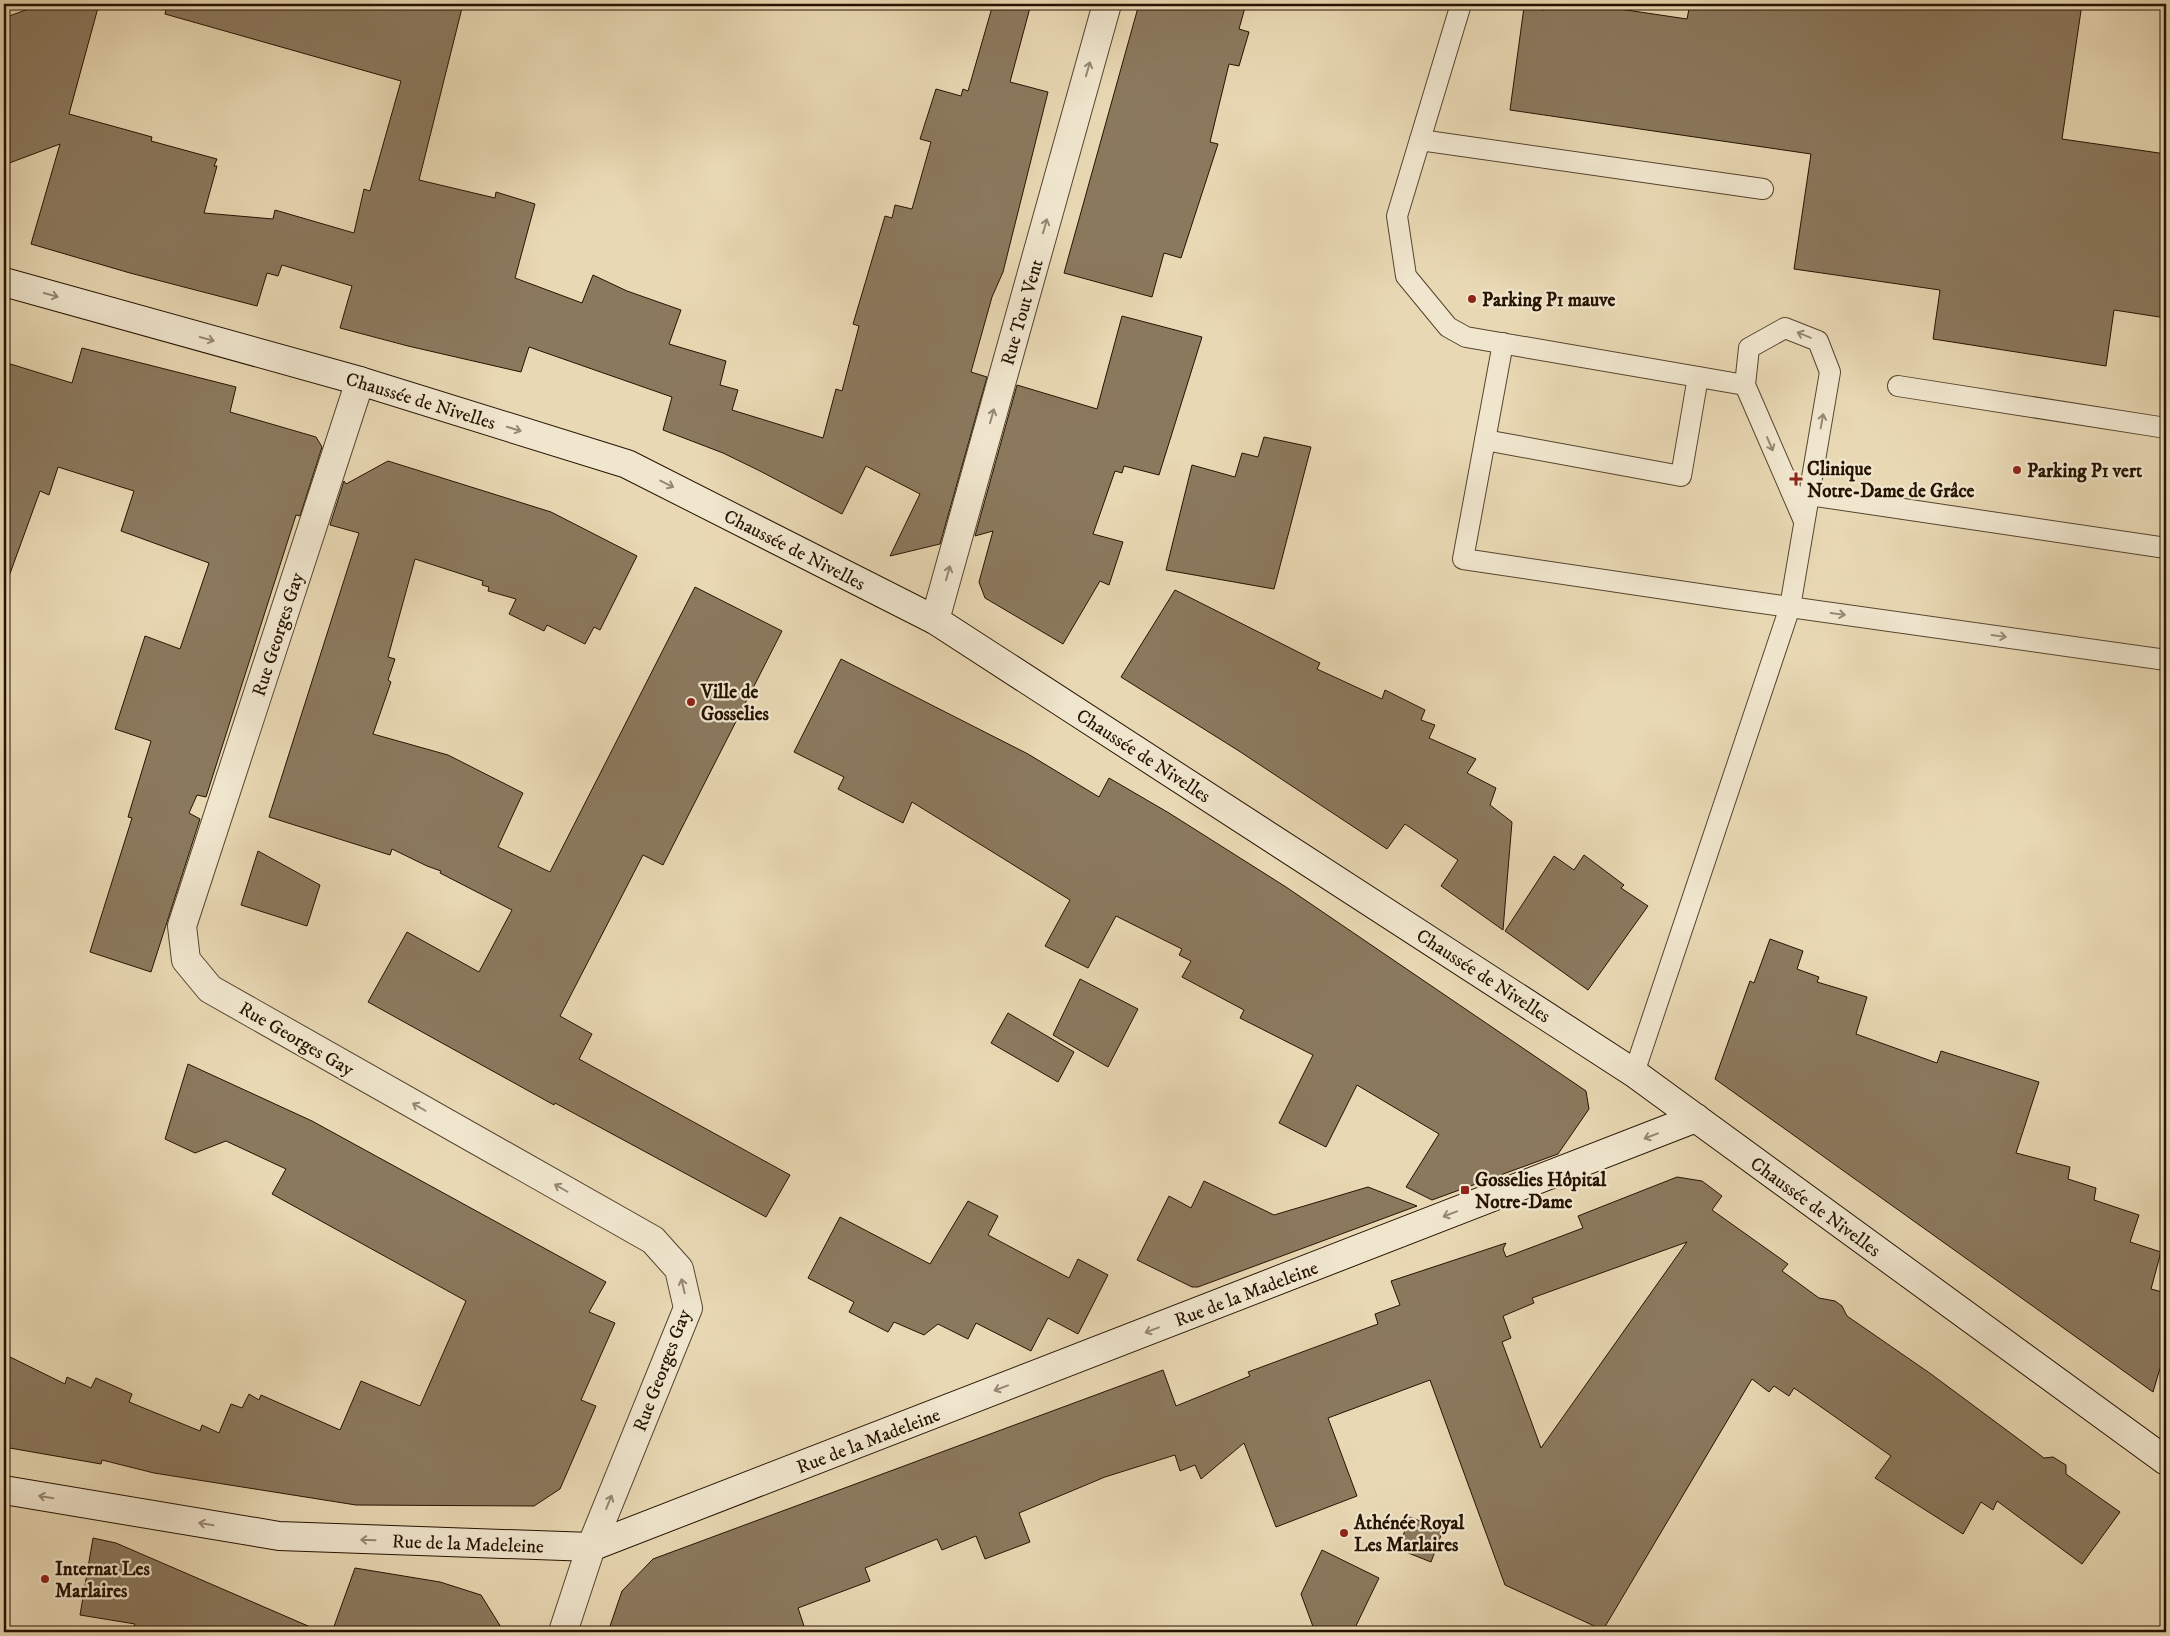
<svg xmlns="http://www.w3.org/2000/svg" width="2170" height="1636" font-family="'IM FELL DW Pica',serif">
  <style>
    .building { fill: #8b795e; stroke: #261301; fill-rule: evenodd }
    .lines { fill: none; stroke-linecap: round; stroke-linejoin: round }
    .lane-casing { stroke: #56442e; stroke-width: 22 }
    .street-casing { stroke: #56442e; stroke-width: 30 }
    .secondary-casing { stroke: #261301; stroke-width: 30 }
    .lane { stroke: #f0e6ce; stroke-width: 20 }
    .street { stroke: #f0e6ce; stroke-width: 28 }
    .secondary { stroke: #f0e6ce; stroke-width: 28 }
    .oneway { stroke: #958772 }
    .poi-dot { fill: #8f2418; stroke: #f0e6ce; stroke-width: 2 }
    .labels { text-anchor: middle; stroke-width: 4.5; stroke-linejoin: round; paint-order: stroke }
    .poi-label { font-size: 19px; font-weight: bold; fill: #261301; stroke: #f0e6ce; text-anchor: start }
    .street-label { font-size: 19px; fill: #261301; stroke: #f0e6ce }
  </style>
  <rect width="100%" height="100%" fill="#e8d8b3"/>
  <filter id="stains"><feTurbulence type="fractalNoise" baseFrequency=".004" numOctaves="4"/><feColorMatrix values="0 0 0 0 .2 0 0 0 0 .09 0 0 0 0 .02 0 0 0 .5 -.17"/></filter>
  <radialGradient id="worn" r=".72"><stop offset=".6" stop-color="#630" stop-opacity="0"/><stop offset="1" stop-color="#630" stop-opacity=".3"/></radialGradient>
  <!-- building -->
  <g class="building">
    <polygon points="42,4 99,4 69,114 152,137 151,141 217,159 214,166 217,166 204,213 273,219 275,210 354,233 364,189 370,191 401,81 165,14 167,4 463,4 419,180 495,198 496,192 535,204 515,278 582,303 593,275 627,291 681,310 669,344 726,361 720,385 738,390 732,410 823,438 836,389 842,391 859,326 853,324 885,216 892,218 895,205 912,209 931,142 920,139 936,89 961,96 963,89 968,91 993,4 1031,4 1010,82 1048,92 1003,272 992,297 971,372 987,377 940,544 890,556 920,494 866,466 842,514 758,470 723,453 663,430 672,397 529,347 521,372 408,346 340,328 352,286 282,265 278,276 267,273 257,306 130,273 31,244 60,144 4,165 4,18"/>
    <polygon points="1139,4 1246,4 1239,29 1249,32 1239,66 1229,64 1210,142 1218,144 1181,258 1164,253 1152,297 1064,273"/>
    <polygon points="1546,4 1586,4 1687,19 1690,4 2082,4 2062,139 2166,154 2166,318 2114,310 2106,366 1933,339 1940,290 1794,269 1811,154 1510,110 1524,7 1544,10"/>
    <polygon points="1122,316 1202,337 1159,475 1124,466 1122,473 1115,471 1093,534 1123,542 1109,585 1100,581 1063,644 985,598 979,582 993,531 975,536 1017,385 1097,409"/>
    <polygon points="82,348 236,387 230,412 316,437 322,447 300,516 296,515 206,797 197,795 189,813 200,819 151,972 90,952 132,818 128,817 151,741 115,729 145,636 180,649 209,563 121,531 134,491 58,467 49,495 40,491 8,579 4,578 4,362 72,383"/>
    <polygon points="1264,437 1311,447 1274,589 1166,570 1192,465 1235,477 1242,453 1258,457"/>
    <polygon points="388,461 551,512 637,556 600,630 594,627 585,644 547,625 544,631 509,614 516,599 488,591 489,587 482,585 483,581 415,559 388,657 395,659 388,680 391,682 373,734 448,755 523,793 498,847 550,872 695,587 782,631 663,865 643,855 560,1016 592,1034 579,1059 790,1175 766,1217 555,1103 554,1105 368,1002 407,932 479,972 512,910 440,873 441,871 427,866 392,849 390,855 269,817 359,533 330,525 344,481 346,484"/>
    <polygon points="1175,590 1320,663 1317,669 1382,699 1385,690 1425,710 1421,720 1435,725 1429,738 1476,759 1467,773 1496,788 1490,805 1512,822 1503,930 1441,886 1458,860 1405,824 1387,849 1239,751 1121,677"/>
    <polygon points="841,659 1028,754 1099,797 1109,778 1169,813 1286,887 1586,1091 1589,1109 1558,1154 1432,1200 1406,1187 1439,1134 1357,1085 1326,1147 1279,1123 1313,1055 1240,1018 1244,1010 1182,977 1191,961 1179,955 1182,949 1116,916 1088,968 1045,946 1070,900 912,802 903,823 838,789 844,777 794,752"/>
    <polygon points="258,851 320,885 307,926 241,905"/>
    <polygon points="1584,855 1624,885 1621,888 1648,906 1588,990 1505,931 1554,856 1574,870"/>
    <polygon points="1770,939 1803,951 1797,969 1819,977 1817,982 1867,997 1856,1034 1937,1063 1941,1051 2039,1082 2016,1153 2070,1167 2068,1179 2096,1188 2094,1200 2139,1215 2130,1242 2161,1252 2151,1289 2166,1293 2166,1348 2153,1392 1715,1079 1750,981 1754,983"/>
    <polygon points="1080,979 1138,1009 1108,1067 1053,1035"/>
    <polygon points="1008,1013 1074,1052 1058,1082 991,1043"/>
    <polygon points="188,1064 312,1121 606,1282 589,1312 615,1323 581,1400 596,1406 560,1489 534,1506 356,1505 154,1473 102,1460 101,1464 4,1447 4,1354 65,1384 67,1377 91,1388 96,1378 132,1394 129,1402 200,1431 202,1425 219,1433 231,1404 242,1408 249,1394 259,1400 261,1395 340,1430 361,1381 420,1406 466,1301 272,1194 286,1169 226,1141 195,1153 165,1139"/>
    <path d="M1677,1177L1702,1181L1722,1196L1712,1210L1788,1264L1782,1271L1819,1298L1835,1301L1842,1306L1847,1316L1931,1374L2044,1458L2053,1457L2066,1465V1474L2120,1512L2082,1564L1997,1501L1993,1510L1981,1502L1963,1534L1875,1478L1891,1456L1794,1388L1789,1396L1774,1386L1769,1392L1752,1379L1603,1630L1505,1585L1430,1380L1328,1418L1357,1496L1276,1527L1244,1443L1201,1479L1195,1465L1180,1471L1175,1455L1105,1477L1019,1513L1030,1542L985,1559L976,1536L942,1550L937,1539L865,1568L870,1581L798,1608L806,1632H608L622,1591L653,1559L1163,1370L1176,1406L1250,1376L1248,1372L1378,1324L1375,1314L1400,1305L1391,1281L1506,1243L1503,1249L1506,1257L1583,1228L1578,1216ZM1687,1242L1541,1448L1502,1342L1511,1338L1503,1316L1534,1303L1532,1298Z"/>
    <polygon points="1204,1181 1274,1215 1368,1187 1417,1206 1198,1287 1192,1287 1137,1260 1169,1196 1191,1208"/>
    <polygon points="968,1201 998,1216 988,1235 1069,1278 1078,1259 1108,1275 1078,1334 1048,1318 1031,1351 976,1323 968,1339 938,1324 924,1335 894,1322 888,1332 849,1312 854,1302 808,1278 840,1217 930,1264"/>
    <polygon points="1410,1517 1443,1530 1431,1562 1398,1549"/>
    <polygon points="93,1538 116,1543 322,1632 131,1632 135,1624 80,1615"/>
    <polygon points="1322,1550 1379,1578 1353,1632 1315,1632 1301,1594"/>
    <polygon points="355,1568 440,1582 481,1595 504,1632 332,1632"/>
  </g>
  <g class="lines">
    <defs>
      <g id="lane">
        <polyline points="1461,4 1397,216 1406,276 1448,327 1466,337 1745,385"/>
        <polyline points="1420,140 1763,189"/>
        <polyline points="1503,343 1463,559 1726,598 2166,660"/>
        <polyline points="1898,386 2166,428"/>
        <polyline points="1485,440 1681,476 1698,377"/>
        <polyline points="1809,495 2166,548"/>
        <polyline points="1634,1073 1790,607 1830,372 1818,341 1785,328 1749,348 1745,385 1804,521"/>
      </g>
      <g id="street">
        <polyline points="360,381 182,926 186,960 210,989 653,1240 679,1269 688,1308 591,1547 563,1632"/>
        <polyline points="935,620 1107,4"/>
      </g>
      <g id="secondary">
        <polyline points="4,282 360,381 627,464 935,620 1634,1073 2166,1461"/>
        <polyline points="4,1490 279,1536 591,1547 1696,1118"/>
      </g>
    </defs>
    <!-- lane casing -->
    <use href="#lane" class="lane-casing"/>
    <!-- street casing -->
    <use href="#street" class="street-casing"/>
    <!-- secondary casing -->
    <use href="#secondary" class="secondary-casing"/>
    <!-- lane -->
    <use href="#lane" class="lane"/>
    <!-- street -->
    <use href="#street" class="street"/>
    <!-- secondary -->
    <use href="#secondary" class="secondary"/>
  </g>
  <!-- one-way arrows -->
  <defs><path id="oneway-shaft" d="M-6 0H5M1.5-3L5.5 0L1.5 3" fill="none" stroke-width="1.6" stroke-linecap="round" stroke-linejoin="round" transform="scale(1.25)"/></defs>
  <g class="oneway">
    <use href="#oneway-shaft" transform="translate(1088 69) rotate(-74)"/>
    <use href="#oneway-shaft" transform="translate(1045 226) rotate(-74)"/>
    <use href="#oneway-shaft" transform="translate(51 295) rotate(15)"/>
    <use href="#oneway-shaft" transform="translate(1804 335) rotate(-158)"/>
    <use href="#oneway-shaft" transform="translate(207 339) rotate(15)"/>
    <use href="#oneway-shaft" transform="translate(992 416) rotate(-74)"/>
    <use href="#oneway-shaft" transform="translate(1822 421) rotate(-80)"/>
    <use href="#oneway-shaft" transform="translate(514 429) rotate(17)"/>
    <use href="#oneway-shaft" transform="translate(1770 444) rotate(67)"/>
    <use href="#oneway-shaft" transform="translate(667 484) rotate(27)"/>
    <use href="#oneway-shaft" transform="translate(948 573) rotate(-74)"/>
    <use href="#oneway-shaft" transform="translate(1838 614) rotate(8)"/>
    <use href="#oneway-shaft" transform="translate(1999 636) rotate(8)"/>
    <use href="#oneway-shaft" transform="translate(419 1107) rotate(-150)"/>
    <use href="#oneway-shaft" transform="translate(1651 1136) rotate(159)"/>
    <use href="#oneway-shaft" transform="translate(561 1188) rotate(-150)"/>
    <use href="#oneway-shaft" transform="translate(1450 1214) rotate(159)"/>
    <use href="#oneway-shaft" transform="translate(683 1286) rotate(-103)"/>
    <use href="#oneway-shaft" transform="translate(1152 1330) rotate(159)"/>
    <use href="#oneway-shaft" transform="translate(1001 1388) rotate(159)"/>
    <use href="#oneway-shaft" transform="translate(46 1497) rotate(-170)"/>
    <use href="#oneway-shaft" transform="translate(609 1502) rotate(-68)"/>
    <use href="#oneway-shaft" transform="translate(206 1524) rotate(-170)"/>
    <use href="#oneway-shaft" transform="translate(368 1540) rotate(-178)"/>
  </g>
  <!-- markers -->
  <g class="poi-dot">
    <circle cx="1472" cy="299" r="5"/>
    <circle cx="2017" cy="470" r="5"/>
    <path d="M1793.5 471.5h5v5h5v5h-5v5h-5v-5h-5v-5h5z"/>
    <circle cx="691" cy="702" r="5"/>
    <rect x="1460" y="1185" width="10" height="10" rx="2.5"/>
    <circle cx="1344" cy="1533" r="5"/>
    <circle cx="45" cy="1579" r="5"/>
  </g>
  <g class="labels">
    <!-- poi labels -->
    <g class="poi-label">
      <text x="1482" y="306">Parking P1 mauve</text>
      <text x="1807" y="475">Clinique<tspan x="1807" dy="22">Notre-Dame de Grâce</tspan></text>
      <text x="2027" y="477">Parking P1 vert</text>
      <text x="701" y="698">Ville de<tspan x="701" dy="22">Gosselies</tspan></text>
      <text x="1475" y="1186">Gosselies Hôpital<tspan x="1475" dy="22">Notre-Dame</tspan></text>
      <text x="1354" y="1529">Athénée Royal<tspan x="1354" dy="22">Les Marlaires</tspan></text>
      <text x="55" y="1575">Internat Les<tspan x="55" dy="22">Marlaires</tspan></text>
    </g>
    <!-- street labels -->
    <g class="street-label">
      <text transform="translate(1021 312) rotate(-74)" y="7">Rue Tout Vent</text>
      <text transform="translate(421 400) rotate(17)" y="7">Chaussée de Nivelles</text>
      <text transform="translate(795 549) rotate(27)" y="7">Chaussée de Nivelles</text>
      <text transform="translate(277 634) rotate(-72)" y="7">Rue Georges Gay</text>
      <text transform="translate(1144 755) rotate(33)" y="7">Chaussée de Nivelles</text>
      <text transform="translate(1484 975) rotate(33)" y="7">Chaussée de Nivelles</text>
      <text transform="translate(297 1038) rotate(30)" y="7">Rue Georges Gay</text>
      <text transform="translate(1816 1206) rotate(36)" y="7">Chaussée de Nivelles</text>
      <text transform="translate(1246 1293) rotate(-21)" y="7">Rue de la Madeleine</text>
      <text transform="translate(661 1370) rotate(-69)" y="7">Rue Georges Gay</text>
      <text transform="translate(868 1440) rotate(-21)" y="7">Rue de la Madeleine</text>
      <text transform="translate(468 1543) rotate(2)" y="7">Rue de la Madeleine</text>
    </g>
  </g>
  <!-- margin -->
  <rect width="2170" height="1636" fill="none" stroke="#e8d8b3" stroke-width="20"/>
  <rect x="5" y="5" width="2160" height="1626" fill="none" stroke="#261301" stroke-width="2.5"/>
  <rect x="10" y="10" width="2150" height="1616" fill="none" stroke="#261301"/>
  <rect width="100%" height="100%" filter="url(#stains)"/>
  <rect width="100%" height="100%" fill="url(#worn)"/>
</svg>
